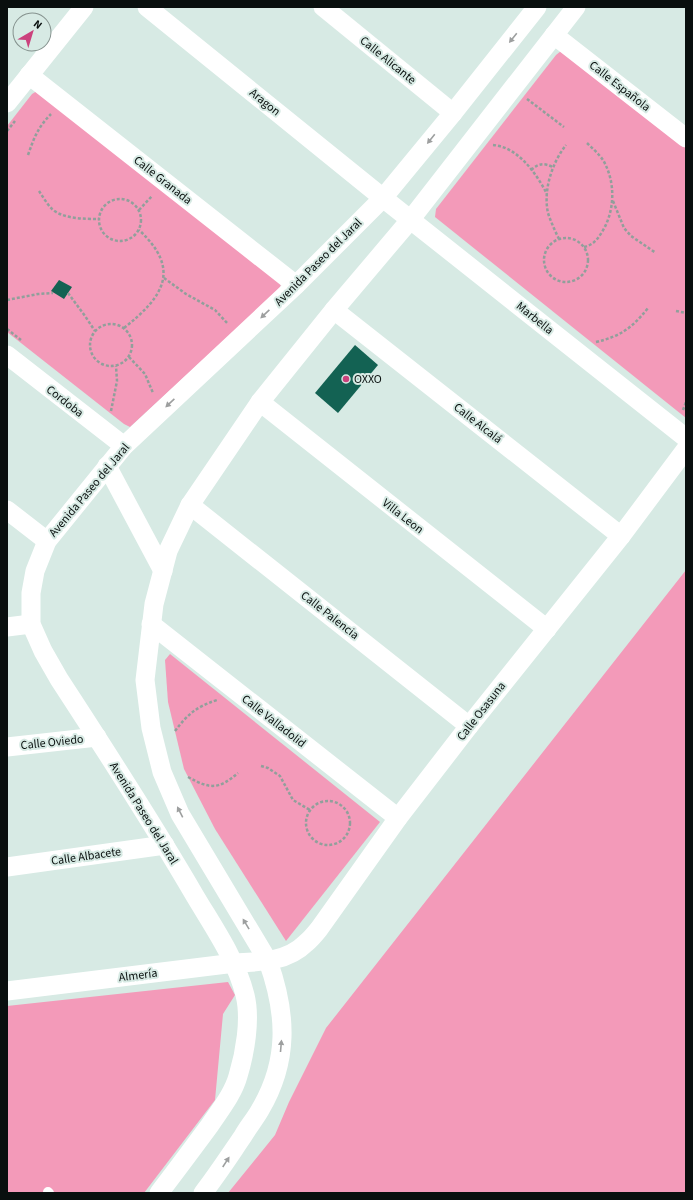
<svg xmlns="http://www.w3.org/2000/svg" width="693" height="1200" font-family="'Source Sans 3',sans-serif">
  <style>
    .green { fill: #f39ab9 }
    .building { fill: #136253 }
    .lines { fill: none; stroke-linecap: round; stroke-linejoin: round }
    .path { stroke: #919f9b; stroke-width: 2.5; stroke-dasharray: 3 2; stroke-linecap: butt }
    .lane { stroke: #fff; stroke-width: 10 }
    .street { stroke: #fff; stroke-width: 19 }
    .oneway { fill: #9d9f9f }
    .poi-dot { fill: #cb427d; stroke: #d7eae4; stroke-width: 1.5 }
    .labels { text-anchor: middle; stroke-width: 4; stroke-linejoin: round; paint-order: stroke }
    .street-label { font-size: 12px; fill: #090f0e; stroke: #d7eae4 }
    .poi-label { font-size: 12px; fill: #090f0e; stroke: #d7eae4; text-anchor: start }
  </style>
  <rect width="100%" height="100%" fill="#d7eae4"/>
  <!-- green -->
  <g class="green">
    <polygon points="561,51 686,144 686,418 435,217 436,209 556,55"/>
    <polygon points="37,91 281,283 280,289 130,427 124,424 7,332 7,126 32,94"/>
    <polygon points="686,570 686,1193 228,1193 275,1135 289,1102 326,1028"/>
    <polygon points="170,654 380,822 286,941 215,829 184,769 168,702 165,660"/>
    <polygon points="228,982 235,995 223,1014 215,1100 144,1193 7,1193 7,1006"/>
  </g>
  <!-- building -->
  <g class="building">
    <polygon points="59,280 72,287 64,299 51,291"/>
    <polygon points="355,345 378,365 338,413 315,393"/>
  </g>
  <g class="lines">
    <!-- path -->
    <g class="path">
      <polyline points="527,99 564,127"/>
      <polyline points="7,131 15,121"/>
      <path d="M493,145C518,147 536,173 547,194"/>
      <path d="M28,155C34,138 38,127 51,114"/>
      <path d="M531,170C539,163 544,163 553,167"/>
      <path d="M39,191C43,197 47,204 52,209C63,219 85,219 99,219"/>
      <circle cx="120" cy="220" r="21"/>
      <polyline points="613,201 624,228 631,236 656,253"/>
      <polyline points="139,210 152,196"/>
      <circle cx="566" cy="260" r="22"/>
      <path d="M559,239C555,231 551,222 548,213C543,190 552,163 566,145"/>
      <path d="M584,247C593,245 597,240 602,232C615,211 616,182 603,160C599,154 592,148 586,142"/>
      <polyline points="164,278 186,294 215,310 228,324"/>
      <polyline points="68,293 85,316 95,331"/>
      <polyline points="7,300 38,294 53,293"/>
      <polyline points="676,311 686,313"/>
      <circle cx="111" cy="345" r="21"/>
      <path d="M124,328C163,297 182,270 139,230"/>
      <polyline points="7,329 21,340"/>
      <path d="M596,342C621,336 632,328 648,308"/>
      <polyline points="129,357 145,374 153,393"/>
      <polyline points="683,410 686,402"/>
      <polyline points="111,411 117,381 116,366"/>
      <path d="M175,731C188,714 196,707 217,700"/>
      <polyline points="261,766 268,768 280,776 293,800 310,810"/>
      <path d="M188,777C210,789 218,790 238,773"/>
      <circle cx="328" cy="823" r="22"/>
    </g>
    <!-- lane -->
    <polyline class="lane" points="48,1192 49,1193"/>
    <!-- street -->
    <g class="street">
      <polyline points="147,7 383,198 686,438"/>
      <polyline points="323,7 453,113"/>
      <polyline points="554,35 686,138"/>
      <polyline points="29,75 296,285"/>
      <polyline points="7,103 84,7"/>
      <polyline points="334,310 621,536"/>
      <polyline points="7,355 124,446"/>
      <polyline points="260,402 547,629"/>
      <polyline points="107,466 163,571"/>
      <polyline points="190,505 469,726"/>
      <polyline points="7,510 47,541"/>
      <polyline points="151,624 398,818"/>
      <polyline points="7,627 31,624"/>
      <polyline points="7,747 97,737"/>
      <polyline points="7,867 165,845"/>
      <path d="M7,991L235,963C260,962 287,962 306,943C311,939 315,934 319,929L398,818L469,726L621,536L686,449"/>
      <path d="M159,1193C176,1171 193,1148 210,1125C220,1110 233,1094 238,1076C245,1053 251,1019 245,995C236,959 214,928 195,896C152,822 106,751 59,679L43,651L31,624V593L35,571L47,541L124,446L296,285L383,198L453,113L537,7"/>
      <path d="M203,1193C217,1175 230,1155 243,1136C248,1127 255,1119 260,1110C289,1061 287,1014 268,961L180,814L162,772L151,728L145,680L154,604L168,551L190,505L260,402L334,310L411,219L576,7"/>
    </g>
  </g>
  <!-- one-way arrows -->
  <defs><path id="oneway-solid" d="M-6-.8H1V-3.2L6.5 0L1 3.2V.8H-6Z"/></defs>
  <g class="oneway">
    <use href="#oneway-solid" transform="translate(513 38) rotate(129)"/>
    <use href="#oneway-solid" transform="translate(431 139) rotate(129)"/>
    <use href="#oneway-solid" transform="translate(265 314) rotate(137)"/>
    <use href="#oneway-solid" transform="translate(170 403) rotate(137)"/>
    <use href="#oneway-solid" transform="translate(180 812) rotate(-117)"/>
    <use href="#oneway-solid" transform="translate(246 924) rotate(-121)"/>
    <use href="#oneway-solid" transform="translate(281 1046) rotate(-85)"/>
    <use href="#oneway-solid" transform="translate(226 1162) rotate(-57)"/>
  </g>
  <!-- markers -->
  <circle class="poi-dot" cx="346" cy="379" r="4"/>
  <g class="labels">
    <!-- street labels -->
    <g class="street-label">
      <text transform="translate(388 60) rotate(39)" y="4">Calle Alicante</text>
      <text transform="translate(620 86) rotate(38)" y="4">Calle Española</text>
      <text transform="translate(265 102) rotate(39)" y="4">Aragon</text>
      <text transform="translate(163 180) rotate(38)" y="4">Calle Granada</text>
      <text transform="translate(318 262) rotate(-45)" y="4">Avenida Paseo del Jaral</text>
      <text transform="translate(535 318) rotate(39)" y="4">Marbella</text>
      <text transform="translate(65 401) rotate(38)" y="4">Cordoba</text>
      <text transform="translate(478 423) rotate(38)" y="4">Calle Alcalá</text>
      <text transform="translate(89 490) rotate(-50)" y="4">Avenida Paseo del Jaral</text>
      <text transform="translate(403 516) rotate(38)" y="4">Villa Leon</text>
      <text transform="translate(330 615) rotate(38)" y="4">Calle Palencia</text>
      <text transform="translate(481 711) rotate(-52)" y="4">Calle Osasuna</text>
      <text transform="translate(274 721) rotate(38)" y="4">Calle Valladolid</text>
      <text transform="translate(52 742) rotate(-6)" y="4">Calle Oviedo</text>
      <text transform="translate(144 813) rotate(58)" y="4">Avenida Paseo del Jaral</text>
      <text transform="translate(86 856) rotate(-8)" y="4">Calle Albacete</text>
      <text transform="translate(138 975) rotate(-7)" y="4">Almería</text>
    </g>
    <!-- poi labels -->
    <g class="poi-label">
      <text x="354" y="383">OXXO</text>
    </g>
  </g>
  <!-- border -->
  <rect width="693" height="1200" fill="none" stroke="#090f0e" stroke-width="16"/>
  <!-- north arrow -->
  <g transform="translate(32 32) rotate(38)"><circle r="19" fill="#d7eae4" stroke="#85928e"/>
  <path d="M0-3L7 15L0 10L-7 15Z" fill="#cb427d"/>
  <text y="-6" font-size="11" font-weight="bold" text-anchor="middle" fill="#090f0e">N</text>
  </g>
</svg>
